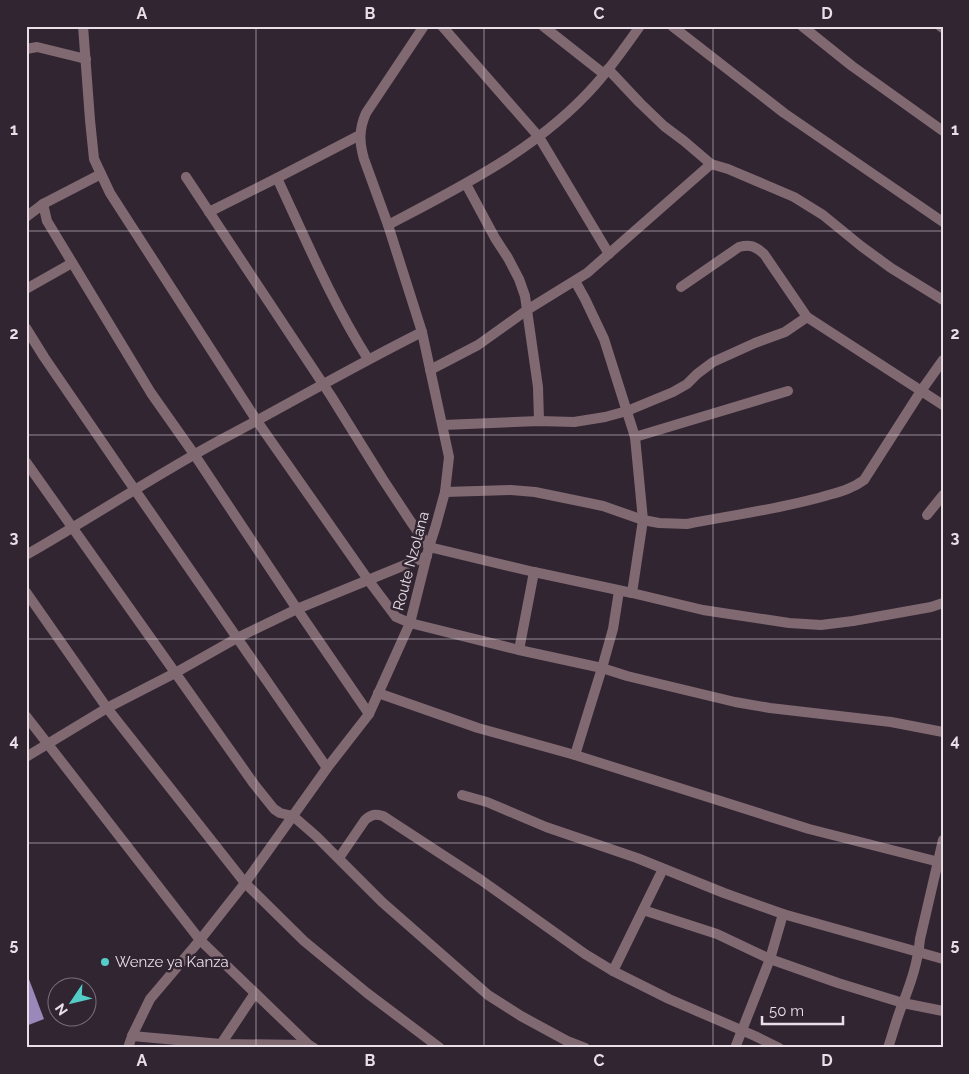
<svg xmlns="http://www.w3.org/2000/svg" width="969" height="1074" font-family="Raleway,sans-serif">
  <style>
    .building { fill: #9988b9 }
    .lines { fill: none; stroke-linecap: round; stroke-linejoin: round }
    .minor { stroke: #816972; stroke-width: 10 }
    .grid { fill: none; stroke: #e8dfe7; stroke-width: 1; stroke-opacity: 0.55 }
    .poi-dot { fill: #54cdc9; stroke: #322532; stroke-width: 2 }
    .labels { text-anchor: middle; stroke-width: 5; stroke-linejoin: round; paint-order: stroke }
    .street-label { font-size: 15px; fill: #e8dfe7; stroke: #322532 }
    .poi-label { font-size: 15px; fill: #e8dfe7; stroke: #322532; text-anchor: start }
    .neatline { fill: none; stroke: #e8dfe7; stroke-width: 2 }
    .grid-label { font-size: 16px; text-anchor: middle; font-weight: bold; fill: #e8dfe7 }
  </style>
  <rect width="100%" height="100%" fill="#322532"/>
  <!-- building -->
  <polygon class="building" points="27,974 44,1019 26,1026 26,975"/>
  <g class="lines">
    <!-- minor -->
    <g class="minor">
      <polyline points="83,26 90,120 94,159 110,193 257,421 369,581 396,617 410,623 519,650 602,668 627,676 660,684 735,702 770,708 891,722 943,732"/>
      <polyline points="442,26 539,137 609,254"/>
      <polyline points="543,26 604,74"/>
      <polyline points="672,26 784,113 943,222"/>
      <polyline points="802,26 852,66 943,131"/>
      <polyline points="940,26 943,28"/>
      <polyline points="26,49 37,47 86,59"/>
      <polyline points="608,69 640,103 664,126 684,141 711,164 728,169 794,197 823,215 861,246 891,268 943,300"/>
      <polyline points="186,177 331,396 382,478 411,522 429,547 534,572 632,593 703,610 789,623 821,625 853,621 931,607 943,603"/>
      <path d="M277,178C306,240 332,302 368,359"/>
      <polyline points="466,184 495,238 508,258 519,279 525,296 538,387 539,421"/>
      <polyline points="43,204 47,221 151,393 194,454 297,609 369,714"/>
      <polyline points="209,212 277,178 360,135"/>
      <polyline points="26,217 43,204 101,174"/>
      <path d="M388,225C462,186 540,148 596,84C612,66 626,46 640,26"/>
      <polyline points="575,281 585,299 604,339 635,437 643,520 632,593"/>
      <path d="M681,287L739,247C750,244 755,246 764,254L807,317L943,405"/>
      <polyline points="26,289 72,263"/>
      <polyline points="26,328 44,357 135,490 327,768"/>
      <polyline points="430,370 478,345 527,310 587,273 711,164"/>
      <polyline points="443,425 539,421 574,422 605,417 627,411 673,392 687,384 697,374 713,362 755,343 785,332 807,317"/>
      <polyline points="635,437 788,391"/>
      <polyline points="26,462 254,784 274,809 280,813 293,816 316,836 382,902 488,995 521,1016 567,1041 585,1048"/>
      <path d="M445,492L511,490L535,492L603,506L643,520L659,523L687,524C733,515 780,509 825,496C839,492 852,489 864,480L921,391L943,360"/>
      <polyline points="927,515 943,495"/>
      <path d="M26,555C82,523 136,488 192,456C214,443 236,432 258,420C313,390 366,360 422,332"/>
      <polyline points="26,592 107,708 245,883 304,941 367,993 440,1048"/>
      <polyline points="519,650 534,572"/>
      <polyline points="378,693 478,728 575,755 809,829 943,863"/>
      <polyline points="26,716 200,940 309,1045 314,1048"/>
      <polyline points="575,755 602,668 613,629 619,591"/>
      <polyline points="26,757 107,708 175,673 237,638 297,609 427,556"/>
      <polyline points="462,795 487,802 546,827 637,858 724,893 783,914 943,959"/>
      <path d="M339,858L365,820C372,814 375,814 383,816L481,880L585,954L613,971L669,999L755,1036L779,1048"/>
      <polyline points="643,910 717,934 770,959 838,983 903,1003 943,1011"/>
      <polyline points="613,971 663,869"/>
      <polyline points="132,1036 221,1044 309,1045 309,1046"/>
      <path d="M128,1048L132,1036L150,999L200,940L245,883L327,768L369,714L410,623L429,547L436,525L445,492L449,457L422,332L388,225L364,159C359,142 359,129 366,113L424,26"/>
      <polyline points="220,1048 221,1044 255,993"/>
      <polyline points="735,1048 770,959 783,914"/>
      <path d="M888,1048C893,1033 897,1017 903,1003C911,982 918,962 920,939L943,840"/>
    </g>
  </g>
  <!-- grid -->
  <path class="grid" d="M256,26V1048M484,26V1048M713,26V1048M26,231H943M26,435H943M26,639H943M26,843H943"/>
  <!-- markers -->
  <circle class="poi-dot" cx="105" cy="962" r="5"/>
  <g class="labels">
    <!-- street labels -->
    <g class="street-label">
      <text transform="translate(411 561) rotate(-75)" y="5">Route Nzolana</text>
    </g>
    <!-- poi labels -->
    <g class="poi-label">
      <text x="115" y="967">Wenze ya Kanza</text>
    </g>
  </g>
  <!-- border -->
  <rect width="969" height="1074" fill="none" stroke="#322532" stroke-width="55"/>
  <!-- north arrow -->
  <g transform="translate(72 1002) rotate(235)"><circle r="24" fill="#322532" stroke="#7b6f7a"/>
  <path d="M0-4L9 19L0 12L-9 19Z" fill="#54cdc9"/>
  <text y="-8" font-size="14" font-weight="bold" text-anchor="middle" fill="#e8dfe7">N</text>
  </g>
  <!-- scale -->
  <path d="M762 1016v8h81v-8" fill="none" stroke="#e8dfe7" stroke-width="2.5"/>
  <text x="769" y="1016" font-size="15" fill="#e8dfe7" stroke="#322532" stroke-width="4" paint-order="stroke">50 m</text>
  <rect x="28" y="28" width="914" height="1018" class="neatline"/>
  <g class="grid-label">
    <text x="142" y="19">A</text>
    <text x="370" y="19">B</text>
    <text x="599" y="19">C</text>
    <text x="827" y="19">D</text>
    <text x="14" y="135">1</text>
    <text x="955" y="135">1</text>
    <text x="14" y="339">2</text>
    <text x="955" y="339">2</text>
    <text x="14" y="543">3</text>
    <text x="955" y="543">3</text>
    <text x="14" y="746">4</text>
    <text x="955" y="746">4</text>
    <text x="14" y="950">5</text>
    <text x="955" y="950">5</text>
    <text x="142" y="1066">A</text>
    <text x="370" y="1066">B</text>
    <text x="599" y="1066">C</text>
    <text x="827" y="1066">D</text>
  </g>
</svg>
